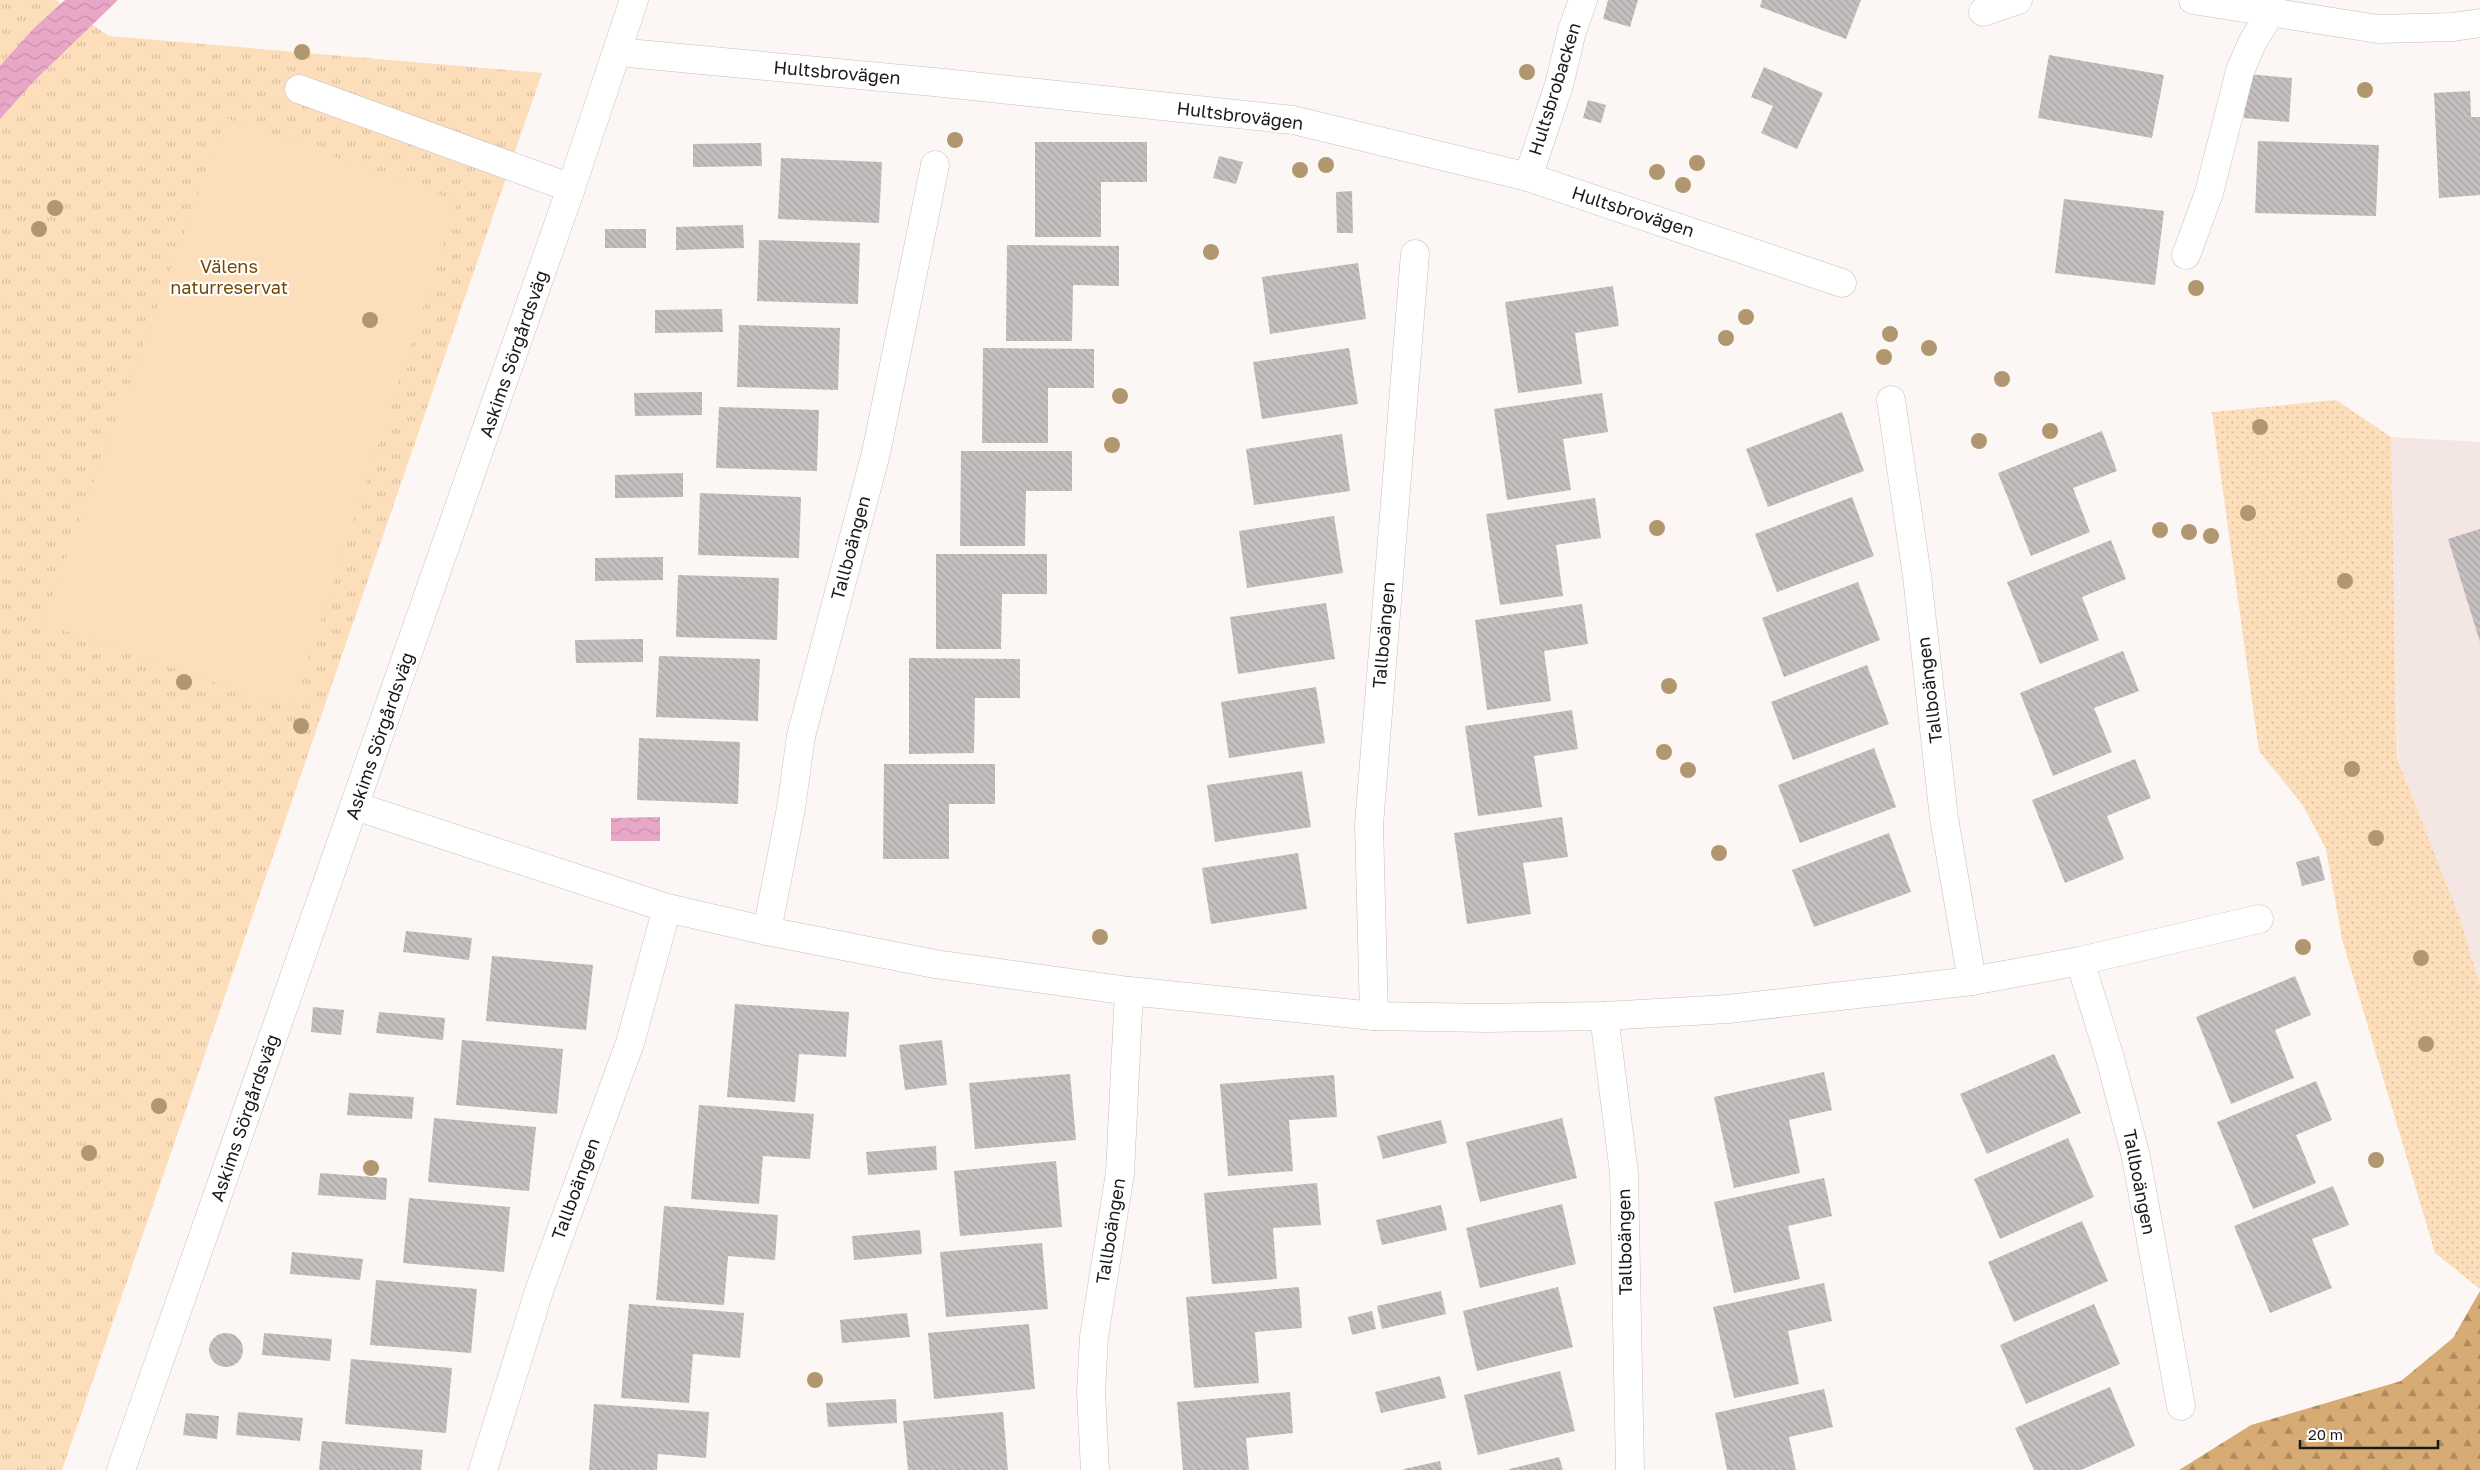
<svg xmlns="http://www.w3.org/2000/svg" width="2480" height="1470" font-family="'Golos Text',sans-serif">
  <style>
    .built { fill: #f4e6e3 }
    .grass { fill: url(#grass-dots) }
    .forest { fill: url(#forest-firs) }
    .park { fill: url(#park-tufts) }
    .garden { fill: #fcdeba }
    .water { fill: url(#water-waves) }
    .building { fill: url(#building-back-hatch) }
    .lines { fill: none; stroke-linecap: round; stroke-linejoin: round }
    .minor-casing { stroke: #c5c0bf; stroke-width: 29 }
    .minor { stroke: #fff; stroke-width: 28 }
    .tree { fill: #b1976f }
    .labels { text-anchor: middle; stroke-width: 4.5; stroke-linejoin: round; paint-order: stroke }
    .street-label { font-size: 18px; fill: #1b1919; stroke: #fff }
    .park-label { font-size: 18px; fill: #744a02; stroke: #fff }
  </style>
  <defs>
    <pattern id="grass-dots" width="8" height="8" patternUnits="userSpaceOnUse" patternTransform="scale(1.25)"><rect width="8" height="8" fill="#fcdeba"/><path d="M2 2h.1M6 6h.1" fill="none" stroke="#d7be9f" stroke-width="1.8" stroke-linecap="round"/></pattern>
    <pattern id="forest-firs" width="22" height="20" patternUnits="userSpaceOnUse" patternTransform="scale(1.25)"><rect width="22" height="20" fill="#d7ab74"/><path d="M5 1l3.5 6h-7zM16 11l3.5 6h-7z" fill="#ae8a5e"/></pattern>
    <pattern id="park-tufts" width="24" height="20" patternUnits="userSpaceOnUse" patternTransform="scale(1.25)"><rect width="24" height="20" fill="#fcdeba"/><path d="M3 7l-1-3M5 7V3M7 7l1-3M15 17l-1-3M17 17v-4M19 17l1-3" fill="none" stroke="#d7be9f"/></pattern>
    <pattern id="water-waves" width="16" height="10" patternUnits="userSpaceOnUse" patternTransform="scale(1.25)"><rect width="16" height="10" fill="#e9a7c7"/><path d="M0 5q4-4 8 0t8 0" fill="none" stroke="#c78faa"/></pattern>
    <pattern id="building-back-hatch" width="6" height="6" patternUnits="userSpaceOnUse" patternTransform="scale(1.25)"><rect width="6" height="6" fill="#c5bfc0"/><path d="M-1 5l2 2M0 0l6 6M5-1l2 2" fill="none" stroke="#a9a4a4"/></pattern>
  </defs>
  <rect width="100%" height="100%" fill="#fcf6f5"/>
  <!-- built -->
  <polygon class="built" points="2390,437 2480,442 2480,991 2398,760"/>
  <!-- grass -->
  <polygon class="grass" points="2336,400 2391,437 2397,758 2460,919 2480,986 2480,1289 2435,1253 2342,939 2326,849 2302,804 2259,751 2212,412"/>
  <!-- forest -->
  <polygon class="forest" points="2480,1291 2480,1470 2179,1470 2251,1425 2401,1381 2453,1338"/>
  <!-- park -->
  <polygon class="park" points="0,0 56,0 109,36 542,73 62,1470 0,1470"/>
  <!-- garden -->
  <polygon class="garden" points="226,118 458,201 292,709 42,623"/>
  <!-- water -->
  <g class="water">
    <polygon points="65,0 118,0 36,79 0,119 0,66 34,28"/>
    <polygon points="660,817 660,841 611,841 611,818"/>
  </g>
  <!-- building -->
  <g class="building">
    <polygon points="1608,0 1638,0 1630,27 1603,19"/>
    <polygon points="1762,0 1861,0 1846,39 1760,7"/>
    <polygon points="2049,55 2164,75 2152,138 2038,118"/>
    <polygon points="1764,67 1823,93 1797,149 1761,133 1773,106 1751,97"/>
    <polygon points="2248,74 2292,78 2289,122 2244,118"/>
    <polygon points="2470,91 2471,117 2480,117 2480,195 2439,198 2434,93"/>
    <polygon points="1588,100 1606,105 1601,123 1583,118"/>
    <polygon points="2258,141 2379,145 2376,216 2255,213"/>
    <polygon points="1035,142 1147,142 1147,182 1101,182 1101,237 1035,237"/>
    <polygon points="761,143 762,166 693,167 693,144"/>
    <polygon points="1219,156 1243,162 1236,184 1213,178"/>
    <polygon points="781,158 882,162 879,223 778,219"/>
    <polygon points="1352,191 1353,233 1337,233 1336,192"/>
    <polygon points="2064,199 2164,211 2155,285 2055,273"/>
    <polygon points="743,225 744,248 676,250 676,227"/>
    <rect x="605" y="229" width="41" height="19"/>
    <polygon points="759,240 860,243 858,304 757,301"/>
    <polygon points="1007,245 1119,246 1119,286 1073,285 1072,341 1006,341"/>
    <polygon points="1358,263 1366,319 1270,334 1262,277"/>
    <polygon points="1613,286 1619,326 1575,333 1582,384 1518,393 1505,302"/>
    <polygon points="722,309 723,332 655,333 655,310"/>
    <polygon points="739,325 840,328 838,390 737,387"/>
    <polygon points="983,348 1094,349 1094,388 1048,388 1048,443 982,443"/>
    <polygon points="1349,348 1358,404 1262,419 1253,362"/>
    <polygon points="702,392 702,415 635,416 634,393"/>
    <polygon points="1602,393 1608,432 1563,439 1571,490 1507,500 1494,409"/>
    <polygon points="719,407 819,410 817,471 716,468"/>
    <polygon points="1842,412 1864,471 1768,507 1746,449"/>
    <polygon points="2102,431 2117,471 2073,488 2090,532 2031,556 1998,473"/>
    <polygon points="1342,434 1350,491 1254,505 1246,449"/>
    <polygon points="961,451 1072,451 1072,491 1026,491 1025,546 960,546"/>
    <polygon points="683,473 683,497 615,498 615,475"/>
    <polygon points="700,493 801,497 799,558 698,555"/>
    <polygon points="1852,497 1874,556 1777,592 1755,534"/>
    <polygon points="1595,498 1601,538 1556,545 1563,596 1500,605 1486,514"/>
    <polygon points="1334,516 1343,573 1247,588 1239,531"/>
    <polygon points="2480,529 2480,642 2448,539"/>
    <polygon points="2111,540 2126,579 2082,597 2099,640 2040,664 2007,582"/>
    <polygon points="936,554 1047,554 1047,594 1002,594 1001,649 936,649"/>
    <polygon points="663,557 663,580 595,581 595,558"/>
    <polygon points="678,575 779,578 777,640 676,637"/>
    <polygon points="1858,582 1880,640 1784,677 1762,618"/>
    <polygon points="1326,603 1335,659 1238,674 1230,617"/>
    <polygon points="1582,604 1588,644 1544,651 1551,701 1487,710 1475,620"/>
    <polygon points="643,639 643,662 576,663 575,640"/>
    <polygon points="2123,651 2139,691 2094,708 2112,752 2053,776 2020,693"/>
    <polygon points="659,656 760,659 758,721 656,717"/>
    <polygon points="909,658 1020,659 1020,698 975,698 974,753 909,754"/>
    <polygon points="1867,665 1889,724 1793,760 1771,702"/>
    <polygon points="1316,687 1325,743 1229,758 1221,702"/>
    <polygon points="1572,710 1578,749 1534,756 1542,807 1478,816 1465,726"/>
    <polygon points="639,738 740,742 738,804 637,800"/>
    <polygon points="1874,748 1896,807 1800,843 1778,785"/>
    <polygon points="2135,759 2151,798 2107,816 2124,859 2065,883 2032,800"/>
    <polygon points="884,764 995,764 995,804 949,804 949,859 883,859"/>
    <polygon points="1302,771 1311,827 1215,842 1207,785"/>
    <polygon points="1562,817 1568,857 1523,863 1531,914 1467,924 1454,833"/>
    <polygon points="1889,833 1911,892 1814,927 1792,870"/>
    <polygon points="1298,853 1307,909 1211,924 1202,868"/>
    <polygon points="2319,856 2325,880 2302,886 2296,862"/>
    <polygon points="406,931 472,938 469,960 403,952"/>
    <polygon points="492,956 593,965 586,1030 486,1021"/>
    <polygon points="2295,976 2311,1015 2275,1030 2294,1078 2231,1104 2196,1017"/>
    <polygon points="735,1004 849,1012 846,1057 799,1054 795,1102 727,1097"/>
    <polygon points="313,1007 344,1010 341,1035 311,1032"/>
    <polygon points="379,1012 445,1018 443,1040 376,1033"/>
    <polygon points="462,1040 563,1049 557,1114 456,1105"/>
    <polygon points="942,1040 947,1085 905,1090 899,1045"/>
    <polygon points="2054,1054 2081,1113 1987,1154 1960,1094"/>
    <polygon points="1824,1072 1832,1110 1789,1120 1800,1173 1734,1188 1714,1097"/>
    <polygon points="1070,1074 1076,1140 975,1149 969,1083"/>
    <polygon points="1334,1075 1337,1117 1289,1120 1293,1171 1228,1176 1220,1084"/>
    <polygon points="2316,1081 2332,1120 2296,1135 2316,1183 2253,1209 2217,1122"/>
    <polygon points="349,1093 414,1097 412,1119 347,1115"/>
    <polygon points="699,1105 814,1114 810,1159 763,1156 759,1204 691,1199"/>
    <polygon points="434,1118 536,1127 529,1191 428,1182"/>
    <polygon points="1562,1118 1577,1178 1480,1202 1466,1142"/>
    <polygon points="1441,1120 1447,1143 1383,1159 1377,1136"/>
    <polygon points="2068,1138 2094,1197 2000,1239 1974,1179"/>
    <polygon points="936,1146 937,1170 868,1175 866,1152"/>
    <polygon points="1056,1161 1062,1227 960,1236 954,1171"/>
    <polygon points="320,1173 387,1178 386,1200 318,1195"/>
    <polygon points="1824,1178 1832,1216 1788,1226 1800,1279 1734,1293 1714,1202"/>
    <polygon points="1317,1183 1321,1225 1273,1228 1277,1279 1212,1284 1204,1193"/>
    <polygon points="2333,1186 2349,1225 2312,1239 2332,1288 2270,1313 2234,1226"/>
    <polygon points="409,1198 510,1207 504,1272 403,1263"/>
    <polygon points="1562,1204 1576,1264 1480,1288 1466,1228"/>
    <polygon points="1441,1205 1447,1230 1382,1245 1376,1220"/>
    <polygon points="664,1206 778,1215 775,1260 728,1256 724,1305 656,1300"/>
    <polygon points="2082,1221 2108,1281 2014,1322 1988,1262"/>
    <polygon points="920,1230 922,1254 854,1260 852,1236"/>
    <polygon points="1042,1243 1048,1309 946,1317 940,1252"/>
    <polygon points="292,1252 363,1259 360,1280 290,1274"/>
    <polygon points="376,1280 477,1289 471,1353 370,1345"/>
    <polygon points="1824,1283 1832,1321 1788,1331 1799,1384 1734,1398 1713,1307"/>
    <polygon points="1299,1287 1302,1328 1255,1332 1259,1383 1194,1388 1186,1297"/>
    <polygon points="1558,1287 1573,1347 1477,1371 1463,1311"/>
    <polygon points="1441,1291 1446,1314 1382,1329 1377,1306"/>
    <polygon points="629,1304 744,1313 740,1358 693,1354 689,1403 621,1398"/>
    <polygon points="2094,1304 2120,1364 2026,1404 2000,1345"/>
    <polygon points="1372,1311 1376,1329 1352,1335 1348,1317"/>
    <polygon points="907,1313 910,1337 842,1343 840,1320"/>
    <polygon points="1029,1324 1035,1389 934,1399 928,1333"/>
    <circle cx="226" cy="1350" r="17"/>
    <polygon points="264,1333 332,1339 330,1361 262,1355"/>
    <polygon points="351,1359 452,1368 446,1433 345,1424"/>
    <polygon points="1560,1371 1575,1431 1478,1455 1464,1395"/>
    <polygon points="1440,1376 1446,1398 1381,1413 1375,1392"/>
    <polygon points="2110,1387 2135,1446 2081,1470 2034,1470 2015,1428"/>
    <polygon points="1824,1389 1833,1427 1789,1437 1796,1470 1727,1470 1715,1413"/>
    <polygon points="1290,1392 1293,1433 1246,1438 1249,1470 1183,1470 1177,1402"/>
    <polygon points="896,1399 897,1423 828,1427 826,1403"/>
    <polygon points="594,1404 709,1412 706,1458 658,1454 657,1470 589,1470"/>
    <polygon points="238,1412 303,1418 300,1441 236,1435"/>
    <polygon points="1003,1412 1008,1470 908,1470 903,1421"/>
    <polygon points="186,1413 219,1416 217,1439 183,1435"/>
    <polygon points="322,1441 423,1450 421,1470 319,1470"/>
    <polygon points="1559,1457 1563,1470 1509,1470 1509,1469"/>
    <polygon points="1440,1461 1442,1470 1404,1470 1404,1469"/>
  </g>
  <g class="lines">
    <defs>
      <g id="minor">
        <polyline points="2193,0 2378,29 2453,27 2480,23"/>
        <polyline points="1983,12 2018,0"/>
        <polyline points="617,52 944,83 1293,120 1528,177 1842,283"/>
        <polyline points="299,89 571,188"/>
        <polyline points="1528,177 1559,85 1572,31 1583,0"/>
        <polyline points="2186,255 2209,193 2240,71 2252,43 2271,12"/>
        <polyline points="1891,400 1917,576 1944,818 1972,981"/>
        <polyline points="355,806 667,908 767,931 935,964 1129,991 1374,1016 1487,1018 1604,1016 1728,1009 1972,981 2080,961 2259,919"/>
        <polyline points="767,931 791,808 801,736 876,453 935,165"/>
        <polyline points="2080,961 2110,1058 2136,1157 2181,1406"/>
        <polyline points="1374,1016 1369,825 1415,254"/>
        <polyline points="1604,1016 1624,1173 1630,1470"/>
        <polyline points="121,1470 571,188 634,0"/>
        <polyline points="483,1470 540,1288 630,1043 667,908"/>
        <polyline points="1095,1470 1091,1392 1094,1337 1120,1173 1129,991"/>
      </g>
    </defs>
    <!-- minor casing -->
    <use href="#minor" class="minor-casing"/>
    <!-- minor -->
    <use href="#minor" class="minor"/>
  </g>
  <!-- trees -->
  <g class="tree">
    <circle cx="302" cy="52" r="8"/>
    <circle cx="1527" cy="72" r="8"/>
    <circle cx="2365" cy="90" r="8"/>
    <circle cx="955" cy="140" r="8"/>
    <circle cx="1697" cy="163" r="8"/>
    <circle cx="1326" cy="165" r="8"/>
    <circle cx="1300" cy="170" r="8"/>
    <circle cx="1657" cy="172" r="8"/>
    <circle cx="1683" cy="185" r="8"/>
    <circle cx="55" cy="208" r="8"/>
    <circle cx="39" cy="229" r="8"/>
    <circle cx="1211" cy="252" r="8"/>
    <circle cx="2196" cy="288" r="8"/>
    <circle cx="1746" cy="317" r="8"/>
    <circle cx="370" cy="320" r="8"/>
    <circle cx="1890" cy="334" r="8"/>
    <circle cx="1726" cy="338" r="8"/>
    <circle cx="1929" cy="348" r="8"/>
    <circle cx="1884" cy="357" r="8"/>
    <circle cx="2002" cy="379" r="8"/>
    <circle cx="1120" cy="396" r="8"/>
    <circle cx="2260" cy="427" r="8"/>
    <circle cx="2050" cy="431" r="8"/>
    <circle cx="1979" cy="441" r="8"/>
    <circle cx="1112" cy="445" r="8"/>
    <circle cx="2248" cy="513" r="8"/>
    <circle cx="1657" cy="528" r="8"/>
    <circle cx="2160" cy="530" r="8"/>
    <circle cx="2189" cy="532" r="8"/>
    <circle cx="2211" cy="536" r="8"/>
    <circle cx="2345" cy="581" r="8"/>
    <circle cx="184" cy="682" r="8"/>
    <circle cx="1669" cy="686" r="8"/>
    <circle cx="301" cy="726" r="8"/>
    <circle cx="1664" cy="752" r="8"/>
    <circle cx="2352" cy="769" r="8"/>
    <circle cx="1688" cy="770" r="8"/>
    <circle cx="2376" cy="838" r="8"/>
    <circle cx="1719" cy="853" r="8"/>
    <circle cx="1100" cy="937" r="8"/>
    <circle cx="2303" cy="947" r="8"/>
    <circle cx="2421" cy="958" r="8"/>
    <circle cx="2426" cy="1044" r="8"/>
    <circle cx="159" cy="1106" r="8"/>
    <circle cx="89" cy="1153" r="8"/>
    <circle cx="2376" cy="1160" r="8"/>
    <circle cx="371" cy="1168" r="8"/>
    <circle cx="815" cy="1380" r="8"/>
  </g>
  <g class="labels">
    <!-- street labels -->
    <g class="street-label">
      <text transform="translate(837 73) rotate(5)" y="6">Hultsbrovägen</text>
      <text transform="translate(1555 89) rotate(-73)" y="6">Hultsbrobacken</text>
      <text transform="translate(1240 116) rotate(7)" y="6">Hultsbrovägen</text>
      <text transform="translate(1633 212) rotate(18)" y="6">Hultsbrovägen</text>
      <text transform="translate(514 354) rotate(-71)" y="6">Askims Sörgårdsväg</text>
      <text transform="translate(851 548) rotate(-75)" y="6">Tallboängen</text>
      <text transform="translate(1384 635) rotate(-85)" y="6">Tallboängen</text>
      <text transform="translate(1930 690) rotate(-97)" y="6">Tallboängen</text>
      <text transform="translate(380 736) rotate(-71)" y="6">Askims Sörgårdsväg</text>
      <text transform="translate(245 1118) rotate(-71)" y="6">Askims Sörgårdsväg</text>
      <text transform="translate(2139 1182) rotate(79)" y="6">Tallboängen</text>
      <text transform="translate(576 1189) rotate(-70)" y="6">Tallboängen</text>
      <text transform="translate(1111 1231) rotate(-81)" y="6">Tallboängen</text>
      <text transform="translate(1625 1242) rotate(-91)" y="6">Tallboängen</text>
    </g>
    <!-- park labels -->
    <g class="park-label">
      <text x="229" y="273">Välens<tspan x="229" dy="21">naturreservat</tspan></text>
    </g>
  </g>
  <!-- scale -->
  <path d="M2300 1440v8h138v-8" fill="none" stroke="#1b1919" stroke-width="2.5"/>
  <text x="2308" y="1440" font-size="15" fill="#1b1919" stroke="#ffffff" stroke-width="4" paint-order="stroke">20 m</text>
</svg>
